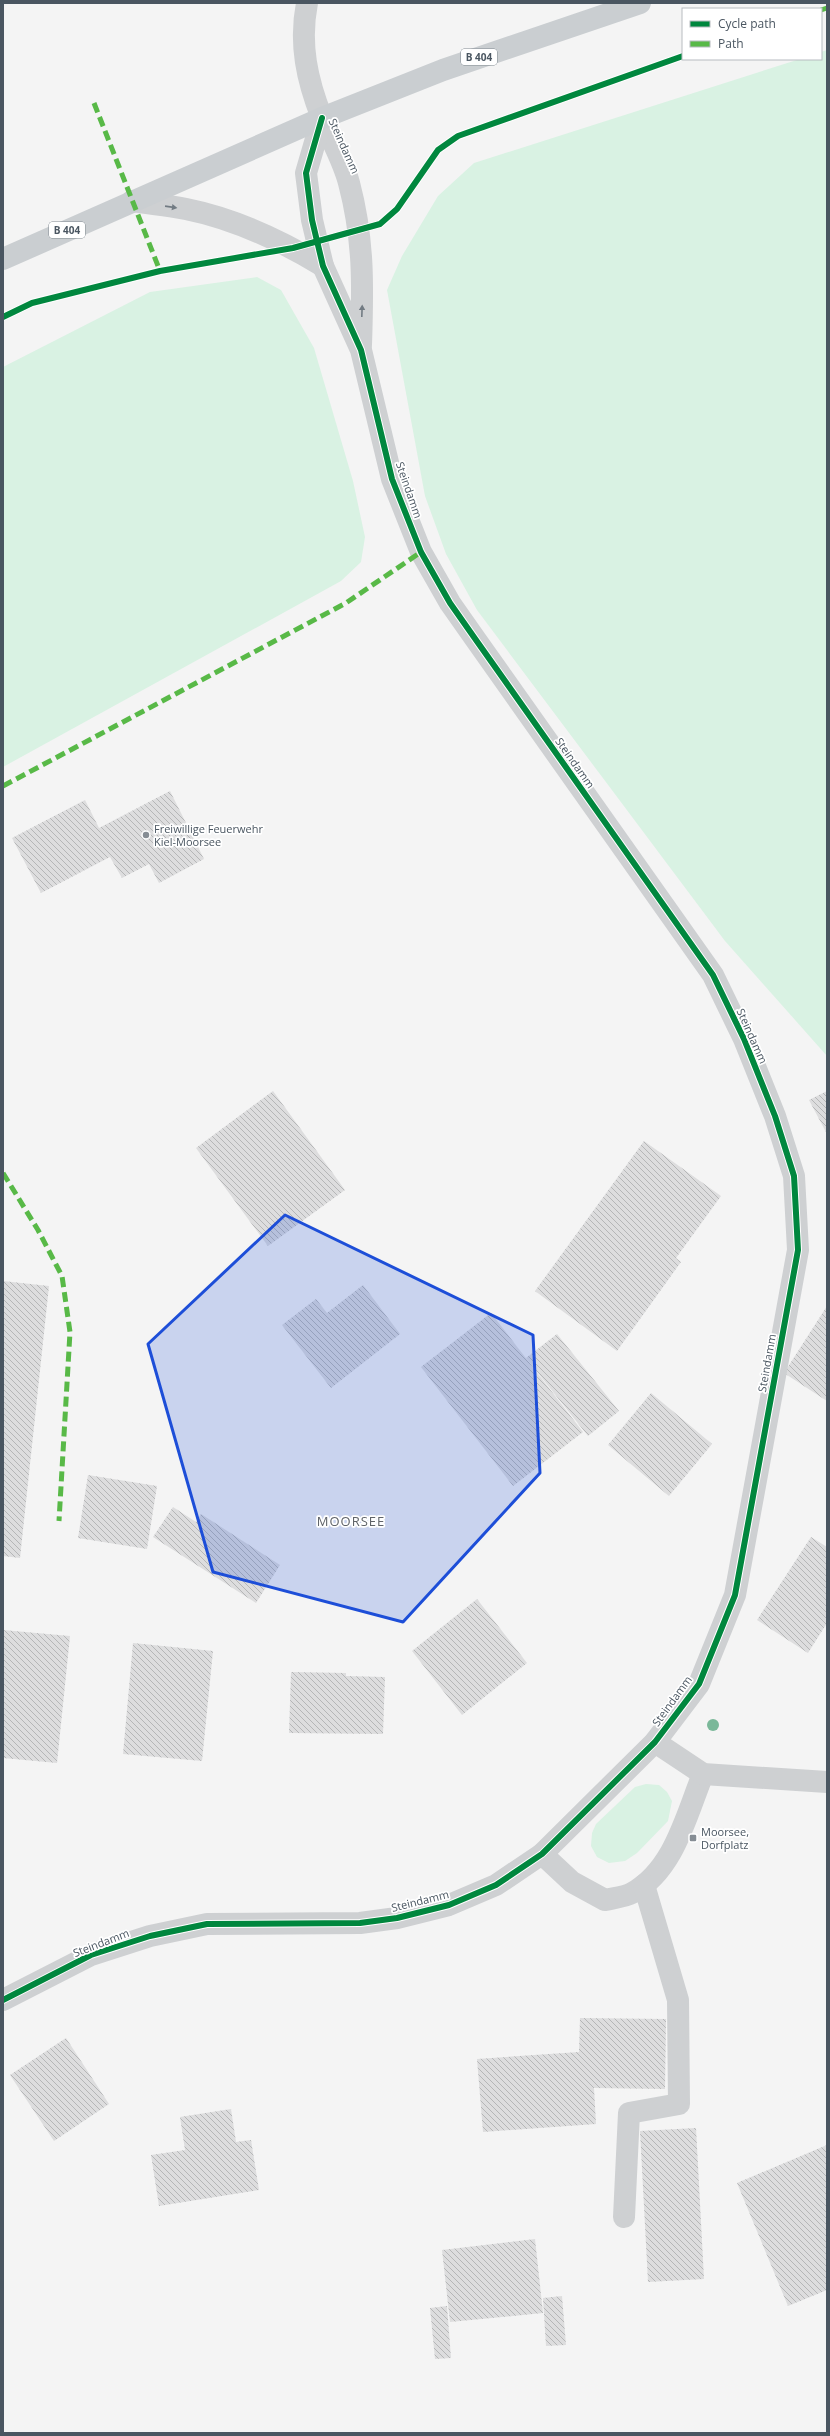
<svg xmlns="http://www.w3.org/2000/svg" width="830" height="2436" font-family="'Open Sans',sans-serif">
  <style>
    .grass { fill: #d9f2e3 }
    .building { fill: url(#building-back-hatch) }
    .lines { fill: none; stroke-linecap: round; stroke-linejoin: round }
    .service { stroke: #ced0d2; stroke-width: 22 }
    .minor { stroke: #ced0d2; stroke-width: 22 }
    .primary { stroke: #caced1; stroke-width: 22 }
    .quiet { stroke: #58b947; stroke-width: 5; stroke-dasharray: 10 5; stroke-linecap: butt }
    .cycleway-casing { stroke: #fff; stroke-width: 8 }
    .cycleway { stroke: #00873e; stroke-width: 6 }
    .tree { fill: #7ab899 }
    .oneway { fill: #727b83 }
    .marked { fill: #1d4ed8; fill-opacity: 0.2; stroke: #1d4ed8; stroke-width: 3; stroke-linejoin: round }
    .poi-dot { fill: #868d94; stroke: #fff; stroke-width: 1.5 }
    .labels { text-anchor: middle; stroke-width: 3.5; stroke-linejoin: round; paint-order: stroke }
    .shield { fill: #fff; stroke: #808990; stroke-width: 1 }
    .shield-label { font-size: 10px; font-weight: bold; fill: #4a5661 }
    .street-label { font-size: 11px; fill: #4a5661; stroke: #fff }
    .poi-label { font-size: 11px; fill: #4a5661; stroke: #fff; text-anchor: start }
    .quarter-label { font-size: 13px; letter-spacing: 1px; fill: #5f6368; stroke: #fff }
  </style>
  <defs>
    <pattern id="building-back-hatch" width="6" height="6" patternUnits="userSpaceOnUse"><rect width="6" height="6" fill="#ddddde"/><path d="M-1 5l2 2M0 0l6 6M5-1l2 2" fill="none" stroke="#b5b6b7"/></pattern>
  </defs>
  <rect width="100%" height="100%" fill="#f4f4f4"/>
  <!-- grass -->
  <g class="grass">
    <polygon points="827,50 827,1056 725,941 477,610 446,554 425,496 387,290 402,256 438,196 474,163 800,59 821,59 821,52"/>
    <polygon points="257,277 281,290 314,348 353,481 365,537 361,562 341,581 3,767 3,367 150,292"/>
    <polygon points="646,1784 659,1785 667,1792 672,1801 668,1821 637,1853 625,1861 609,1863 597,1857 591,1846 592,1833 596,1824 635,1787"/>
  </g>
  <!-- building -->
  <g class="building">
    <polygon points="170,791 204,859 159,883 149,864 122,878 110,857 41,893 12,838 85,800 99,828"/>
    <polygon points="273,1091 345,1190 268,1246 196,1148"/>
    <polygon points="827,1091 827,1134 809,1100"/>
    <polygon points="644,1141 721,1196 676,1258 681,1262 617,1351 535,1291"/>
    <polygon points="3,1281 49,1286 20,1558 3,1556"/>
    <polygon points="363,1285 400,1334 331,1388 282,1325 316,1299 327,1313"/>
    <polygon points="827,1306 827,1401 784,1373"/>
    <polygon points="491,1313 583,1432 513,1486 421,1367"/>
    <polygon points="557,1334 619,1411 588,1436 526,1358"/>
    <polygon points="651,1393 712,1444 669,1496 608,1445"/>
    <polygon points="88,1475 157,1486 147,1549 78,1538"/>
    <polygon points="173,1507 196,1522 201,1514 280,1565 256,1603 153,1537"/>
    <polygon points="811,1537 827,1547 827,1623 808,1653 757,1620"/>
    <polygon points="477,1599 527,1663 462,1715 412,1651"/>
    <polygon points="3,1630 70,1636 57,1763 3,1758"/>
    <polygon points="133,1643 213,1651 202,1761 123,1754"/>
    <polygon points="291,1672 346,1673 346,1676 385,1677 383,1734 289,1733"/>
    <polygon points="580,2018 666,2019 665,2089 594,2088 596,2124 483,2132 477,2059 579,2052"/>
    <polygon points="66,2038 109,2104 54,2141 10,2075"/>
    <polygon points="231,2109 236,2142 251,2140 259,2190 159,2206 151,2155 185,2150 180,2117"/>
    <polygon points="696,2128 704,2279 648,2282 640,2131"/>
    <polygon points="827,2145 827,2290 788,2306 737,2183"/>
    <polygon points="535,2239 543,2313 450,2322 442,2250"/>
    <polygon points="562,2296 566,2345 546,2346 543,2298"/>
    <polygon points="447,2306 451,2358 435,2359 430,2308"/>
  </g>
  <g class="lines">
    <!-- service -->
    <g class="service">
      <path d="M542,1854L572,1882L605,1900C613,1898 625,1897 632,1893C674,1870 686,1816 703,1774"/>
      <polyline points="624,2217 629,2113 679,2104 678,2000 644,1885"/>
    </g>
    <!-- minor -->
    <g class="minor">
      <path d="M307,3C299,44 307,80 322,118C331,140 343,160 349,183C364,240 363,286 361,345"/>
      <path d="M132,201C150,204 168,205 186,209C236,219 280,240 323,266"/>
      <polyline points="655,1742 703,1774 827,1782"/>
      <polyline points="3,2000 91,1955 150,1936 207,1924 360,1923 397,1918 449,1905 496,1885 542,1854 655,1742 699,1684 735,1595 798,1250 794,1176 775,1116 744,1039 713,975 476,640 450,603 421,552 392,479 361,350 323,266 312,220 306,173 322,118"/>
    </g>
    <!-- primary -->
    <polyline class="primary" points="3,259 322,118 443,70 640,3"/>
    <!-- quiet -->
    <g class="quiet">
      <polyline points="821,10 827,8"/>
      <polyline points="94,103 160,271"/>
      <polyline points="3,786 346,603 421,552"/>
      <polyline points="3,1173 38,1230 62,1276 70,1332 59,1521"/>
    </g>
    <defs>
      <g id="cycleway">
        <polyline points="3,317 32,303 160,271 293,248 380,224 397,209 438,150 458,136 683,56"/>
        <polyline points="3,2000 91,1955 150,1936 207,1924 360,1923 397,1918 449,1905 496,1885 542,1854 655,1742 699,1684 735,1595 798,1250 794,1176 775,1116 744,1039 713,975 476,640 450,603 421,552 392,479 361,350 323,266 312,220 306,173 322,118"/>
      </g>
    </defs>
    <!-- cycleway casing -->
    <use href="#cycleway" class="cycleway-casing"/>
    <!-- cycleway -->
    <use href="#cycleway" class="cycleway"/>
  </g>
  <!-- trees -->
  <circle class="tree" cx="713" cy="1725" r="6"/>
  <!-- one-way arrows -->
  <defs><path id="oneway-solid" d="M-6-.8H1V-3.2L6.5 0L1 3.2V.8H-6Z"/></defs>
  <g class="oneway">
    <use href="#oneway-solid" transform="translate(171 207) rotate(8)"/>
    <use href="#oneway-solid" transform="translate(362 311) rotate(-88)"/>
  </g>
  <!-- marked area -->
  <path class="marked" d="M285,1215L533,1335L540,1473L403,1622L213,1572L148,1344Z"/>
  <!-- markers -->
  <g class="poi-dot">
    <circle cx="146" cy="835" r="4"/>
    <rect x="689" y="1834" width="8" height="8" rx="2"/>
  </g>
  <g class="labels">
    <!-- shield labels -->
    <g class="shield">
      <rect x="461" y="49" width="36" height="16" rx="3"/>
      <rect x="49" y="222" width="36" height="16" rx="3"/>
    </g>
    <g class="shield-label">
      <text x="479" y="61">B 404</text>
      <text x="67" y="234">B 404</text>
    </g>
    <!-- street labels -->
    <g class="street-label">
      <text transform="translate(344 146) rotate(66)" y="4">Steindamm</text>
      <text transform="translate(409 490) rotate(71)" y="4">Steindamm</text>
      <text transform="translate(575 763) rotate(55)" y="4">Steindamm</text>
      <text transform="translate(752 1036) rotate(66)" y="4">Steindamm</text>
      <text transform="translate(767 1363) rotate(-80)" y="4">Steindamm</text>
      <text transform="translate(672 1701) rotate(-54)" y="4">Steindamm</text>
      <text transform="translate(420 1901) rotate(-14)" y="4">Steindamm</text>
      <text transform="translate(101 1943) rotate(-21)" y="4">Steindamm</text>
    </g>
    <!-- poi labels -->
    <g class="poi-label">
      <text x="154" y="833">Freiwillige Feuerwehr<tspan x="154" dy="13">Kiel-Moorsee</tspan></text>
      <text x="701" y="1836">Moorsee,<tspan x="701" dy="13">Dorfplatz</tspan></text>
    </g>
    <!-- quarter labels -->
    <g class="quarter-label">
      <text x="351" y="1526">MOORSEE</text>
    </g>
  </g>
  <!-- border -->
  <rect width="830" height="2436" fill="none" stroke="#4a5661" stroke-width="8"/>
  <!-- legend -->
  <rect x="682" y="8" width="140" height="52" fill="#ffffff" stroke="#b7bbc0"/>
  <rect x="690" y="21" width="20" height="6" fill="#00873e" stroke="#b7bbc0"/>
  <text x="718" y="28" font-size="12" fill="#4a5661">Cycle path</text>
  <rect x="690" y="41" width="20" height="6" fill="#58b947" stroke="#b7bbc0"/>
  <text x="718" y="48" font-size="12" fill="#4a5661">Path</text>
</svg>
